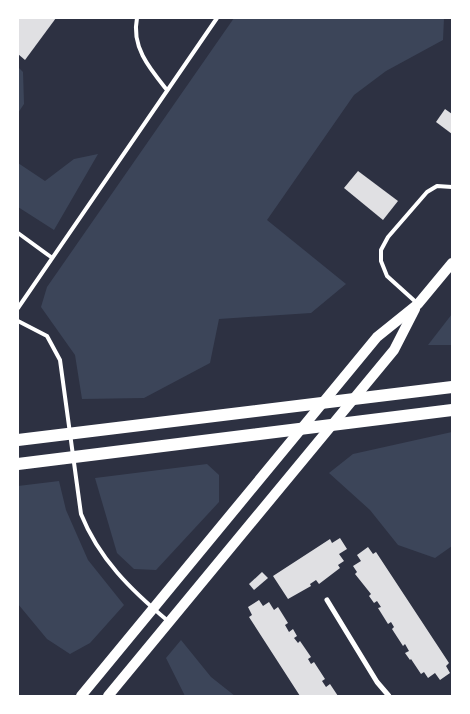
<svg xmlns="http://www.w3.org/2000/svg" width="470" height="714" font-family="Mulish,sans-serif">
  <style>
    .green { fill: #3c4559 }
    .building { fill: #e0e0e3 }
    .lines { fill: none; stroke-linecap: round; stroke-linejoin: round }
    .service { stroke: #fff; stroke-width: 4 }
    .minor { stroke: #fff; stroke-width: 5 }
    .secondary { stroke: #fff; stroke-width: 10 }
    .primary { stroke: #fff; stroke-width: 12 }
  </style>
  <rect width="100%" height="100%" fill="#2d3142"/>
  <!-- green -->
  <g class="green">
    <polygon points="234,18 444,18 443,40 386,71 354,95 267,220 346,284 311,313 219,319 210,363 144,398 82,399 75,355 41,307 47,287"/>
    <polygon points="18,67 23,72 24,104 18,113"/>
    <polygon points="98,154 54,230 18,207 18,163 45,181 74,159"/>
    <polygon points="452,314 452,345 428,345"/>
    <polygon points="452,432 452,546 435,558 398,545 370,510 329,473 353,454"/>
    <polygon points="207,464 219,475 219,502 156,570 134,569 117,553 95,478"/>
    <polygon points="59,481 66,510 88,560 124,605 90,643 70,654 47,639 18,604 18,486"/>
    <polygon points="181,640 211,677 235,696 185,696 166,658"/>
  </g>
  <!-- building -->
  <g class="building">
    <polygon points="18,18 56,18 25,60 18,54"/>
    <polygon points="445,109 452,114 452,134 436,122"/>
    <polygon points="358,171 398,201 383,220 344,188"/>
    <polygon points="340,538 347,549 339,554 344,561 338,565 340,568 319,584 316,580 310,584 311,586 288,599 273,576 330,539 332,543"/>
    <polygon points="368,547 373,554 376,552 449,663 446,666 450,673 440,680 435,673 428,678 424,672 421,674 411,659 410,660 405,653 409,651 405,644 403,646 392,629 394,627 391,622 388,624 378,608 381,607 377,601 374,603 369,596 371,594 355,574 357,572 353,566 361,561 357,555"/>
    <polygon points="262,572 268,578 254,590 249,584"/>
    <polygon points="259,600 263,606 269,602 274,610 278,607 288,623 285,625 289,632 293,629 297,636 294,638 298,643 300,641 311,657 308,659 311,664 314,662 325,679 322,681 326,687 330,684 338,696 300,696 249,617 252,615 248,607"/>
  </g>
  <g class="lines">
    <!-- service -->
    <g class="service">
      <path d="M137,18C131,47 150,69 167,90"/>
      <polyline points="18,233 51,257"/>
      <polyline points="418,304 387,276 381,261 381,250 388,237 427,192 437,186 452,187"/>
      <polyline points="18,308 217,18"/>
      <path d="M18,321L47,336L60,360L81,514C99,559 131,590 168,621"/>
    </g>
    <!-- minor -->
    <polyline class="minor" points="327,600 377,682 389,696"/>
    <!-- secondary -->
    <g class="secondary">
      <polyline points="81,696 377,337 418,304 452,263"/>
      <polyline points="108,696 394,350 415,309"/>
    </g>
    <!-- primary -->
    <g class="primary">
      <polyline points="18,440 452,387"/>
      <polyline points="18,464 452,410"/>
    </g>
  </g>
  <!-- border -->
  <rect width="470" height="714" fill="none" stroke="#ffffff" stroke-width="38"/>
</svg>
